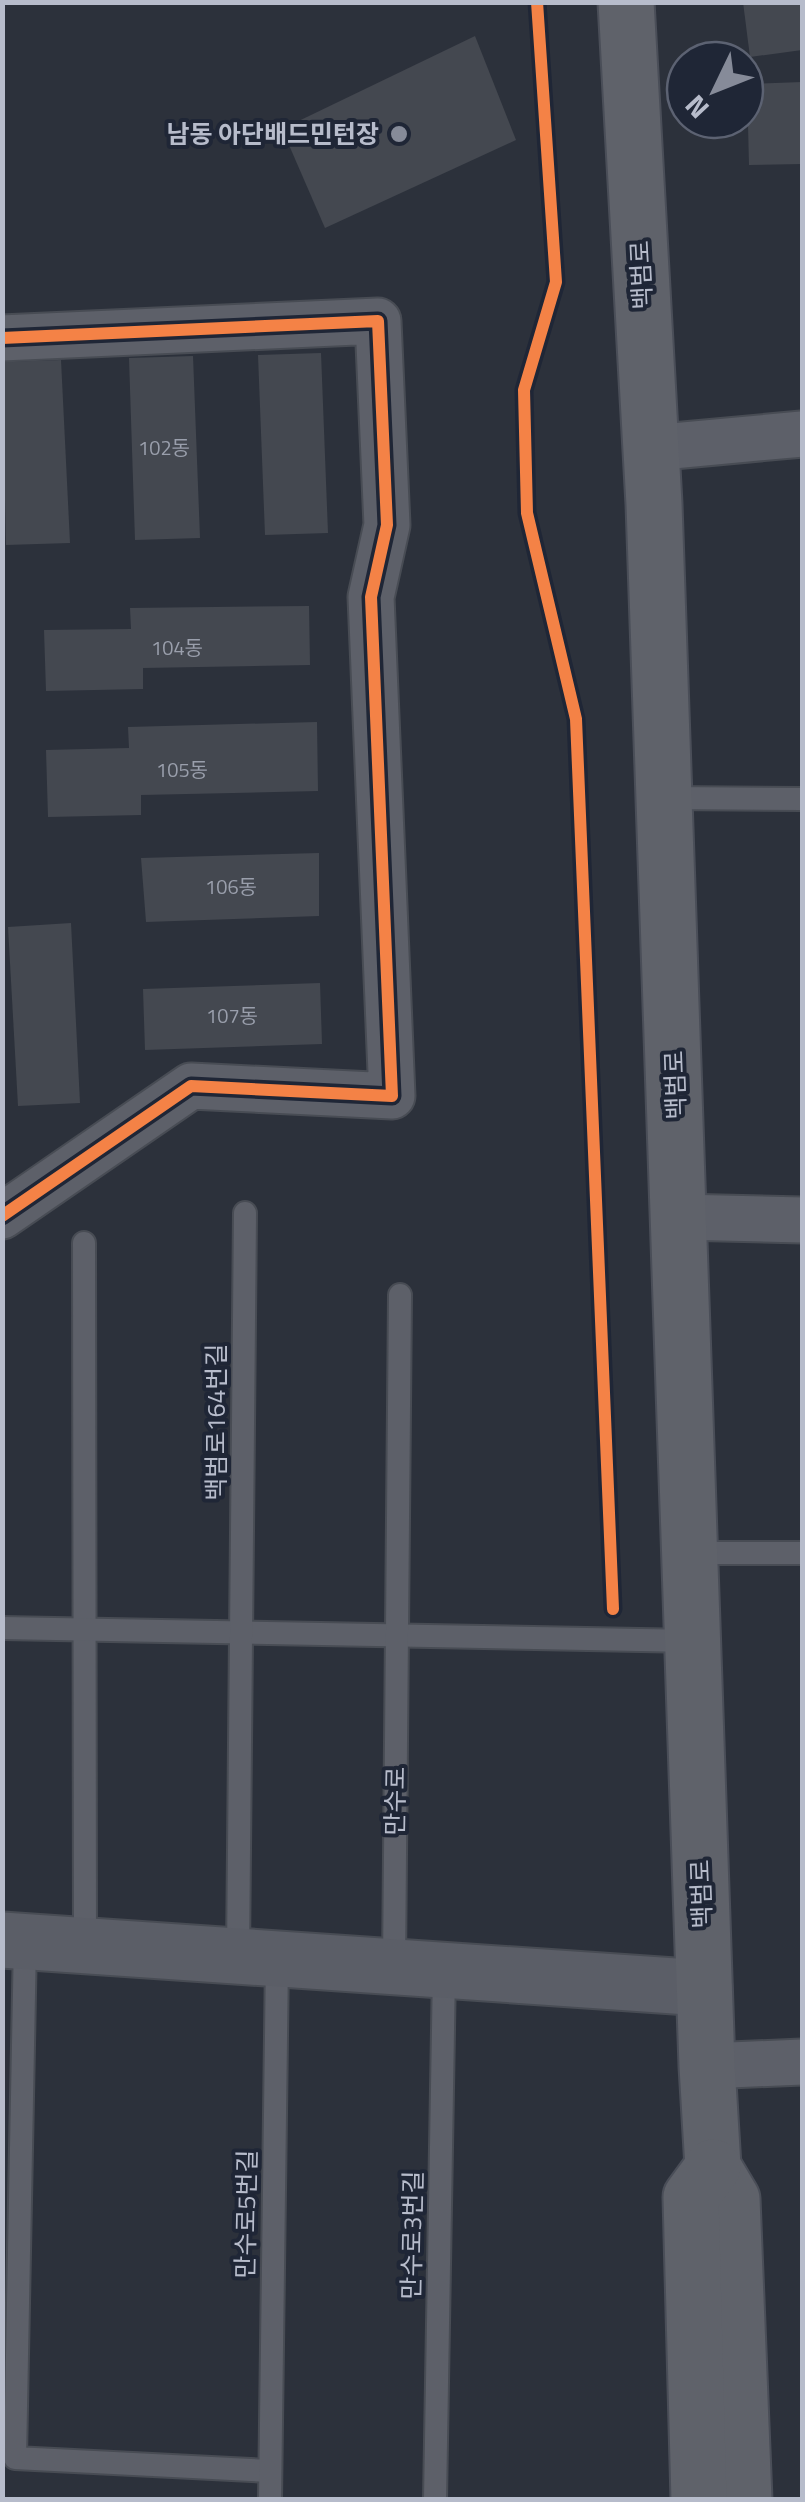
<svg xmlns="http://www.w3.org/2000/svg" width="805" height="2502" font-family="'Titillium Web','Noto Sans KR',sans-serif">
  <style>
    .building { fill: #444850 }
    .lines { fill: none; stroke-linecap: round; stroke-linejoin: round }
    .lane-casing { stroke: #484c54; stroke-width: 26 }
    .street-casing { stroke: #484c54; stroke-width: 49 }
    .secondary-casing { stroke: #484c54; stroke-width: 59 }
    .primary-casing { stroke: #4a4e58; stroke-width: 59 }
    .lane { stroke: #5d6069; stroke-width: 22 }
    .street { stroke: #5d6069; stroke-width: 45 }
    .secondary { stroke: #5b5e67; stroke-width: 55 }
    .primary { stroke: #5f626a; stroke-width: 55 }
    .cycleway-casing { stroke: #1f2636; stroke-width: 19 }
    .cycleway { stroke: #f48246; stroke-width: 12 }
    .poi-dot { fill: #868b99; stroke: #1f2636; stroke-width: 4 }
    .labels { text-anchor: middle; stroke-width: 8; stroke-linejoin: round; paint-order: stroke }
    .number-label { font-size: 20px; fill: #9a9fac }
    .poi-label { font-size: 25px; font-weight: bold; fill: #b7bccb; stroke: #1f2636; text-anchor: end }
    .street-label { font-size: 25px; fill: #b7bccb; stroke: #1f2636 }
  </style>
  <rect width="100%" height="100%" fill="#2c313b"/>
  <!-- building -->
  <g class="building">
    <polygon points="743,2 802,4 802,50 750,57"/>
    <polygon points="475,36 516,140 325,228 282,129"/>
    <polygon points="802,82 802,164 749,165 747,84"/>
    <polygon points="321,353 328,533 265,535 258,355"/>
    <polygon points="193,356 200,538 135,540 129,358"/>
    <polygon points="61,360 70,543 6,545 2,362"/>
    <polygon points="309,606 310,665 143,668 143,689 46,691 44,630 131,629 130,608"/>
    <polygon points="317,722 318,791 141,795 141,815 48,817 46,750 129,748 128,727"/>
    <polygon points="319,853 319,916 146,922 141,858"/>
    <polygon points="71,923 80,1103 18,1106 8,927"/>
    <polygon points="320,983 322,1044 145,1050 143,989"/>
  </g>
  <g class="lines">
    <defs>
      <g id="lane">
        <polyline points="666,798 802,799"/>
        <polyline points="84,1243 85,1945"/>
        <polyline points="691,1553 802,1553"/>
        <polyline points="2,1628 693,1641"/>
        <polyline points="25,1942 15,2458 270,2471"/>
        <polyline points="238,1956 245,1213"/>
        <polyline points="394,1967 400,1295"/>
        <polyline points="270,2500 277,1959"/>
        <polyline points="435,2500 444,1971"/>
      </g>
      <g id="street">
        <polyline points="2,338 378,321 387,525 371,597 392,1096 191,1086 2,1216"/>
        <polyline points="651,448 802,434"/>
        <polyline points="679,1217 802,1220"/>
        <polyline points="707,2066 802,2062"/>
      </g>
      <polyline id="secondary" points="2,1940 704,1988"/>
      <g id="primary">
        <polyline points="626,2 654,504 707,2066 713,2167 732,2199 744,2500"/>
        <polyline points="699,2500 691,2197 713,2167"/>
      </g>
    </defs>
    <!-- lane casing -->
    <use href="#lane" class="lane-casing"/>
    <!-- street casing -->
    <use href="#street" class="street-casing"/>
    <!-- secondary casing -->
    <use href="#secondary" class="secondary-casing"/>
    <!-- primary casing -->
    <use href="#primary" class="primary-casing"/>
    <!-- lane -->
    <use href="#lane" class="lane"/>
    <!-- street -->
    <use href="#street" class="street"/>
    <!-- secondary -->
    <use href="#secondary" class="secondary"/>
    <!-- primary -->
    <use href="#primary" class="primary"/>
    <defs>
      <g id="cycleway">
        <polyline points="537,2 556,282 524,390 527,513 576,719 613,1609"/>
        <polyline points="2,338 378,321 387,525 371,597 392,1096 191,1086 2,1216"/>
      </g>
    </defs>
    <!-- cycleway casing -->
    <use href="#cycleway" class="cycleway-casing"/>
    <!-- cycleway -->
    <use href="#cycleway" class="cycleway"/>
  </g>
  <!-- markers -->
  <circle class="poi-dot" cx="399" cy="134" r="10"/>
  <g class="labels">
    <!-- number labels -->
    <g class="number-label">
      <text x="164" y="455">102동</text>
      <text x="177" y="655">104동</text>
      <text x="182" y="777">105동</text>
      <text x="231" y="894">106동</text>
      <text x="232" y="1023">107동</text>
    </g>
    <!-- poi labels -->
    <g class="poi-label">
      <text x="379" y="143">남동 아단배드민턴장</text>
    </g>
    <!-- street labels -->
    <g class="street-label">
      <text transform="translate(641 275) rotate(-93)" y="9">백범로</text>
      <text transform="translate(675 1085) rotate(-92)" y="9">백범로</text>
      <text transform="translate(216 1422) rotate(-90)" y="9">백범로164번길</text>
      <text transform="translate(395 1801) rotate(-89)" y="9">만수로</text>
      <text transform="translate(701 1894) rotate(-92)" y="9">백범로</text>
      <text transform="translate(246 2214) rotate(-89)" y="9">만수로5번길</text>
      <text transform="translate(412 2235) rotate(-89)" y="9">만수로3번길</text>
    </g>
  </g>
  <!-- border -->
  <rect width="805" height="2502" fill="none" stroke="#b7bccb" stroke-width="10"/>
  <!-- north arrow -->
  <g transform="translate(715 90) rotate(227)"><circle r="48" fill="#1f2636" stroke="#5c6272" stroke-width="2.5"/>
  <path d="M0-8L18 38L0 25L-18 38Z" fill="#868b99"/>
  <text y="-15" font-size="28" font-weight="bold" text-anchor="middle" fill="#b7bccb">N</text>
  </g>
</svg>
